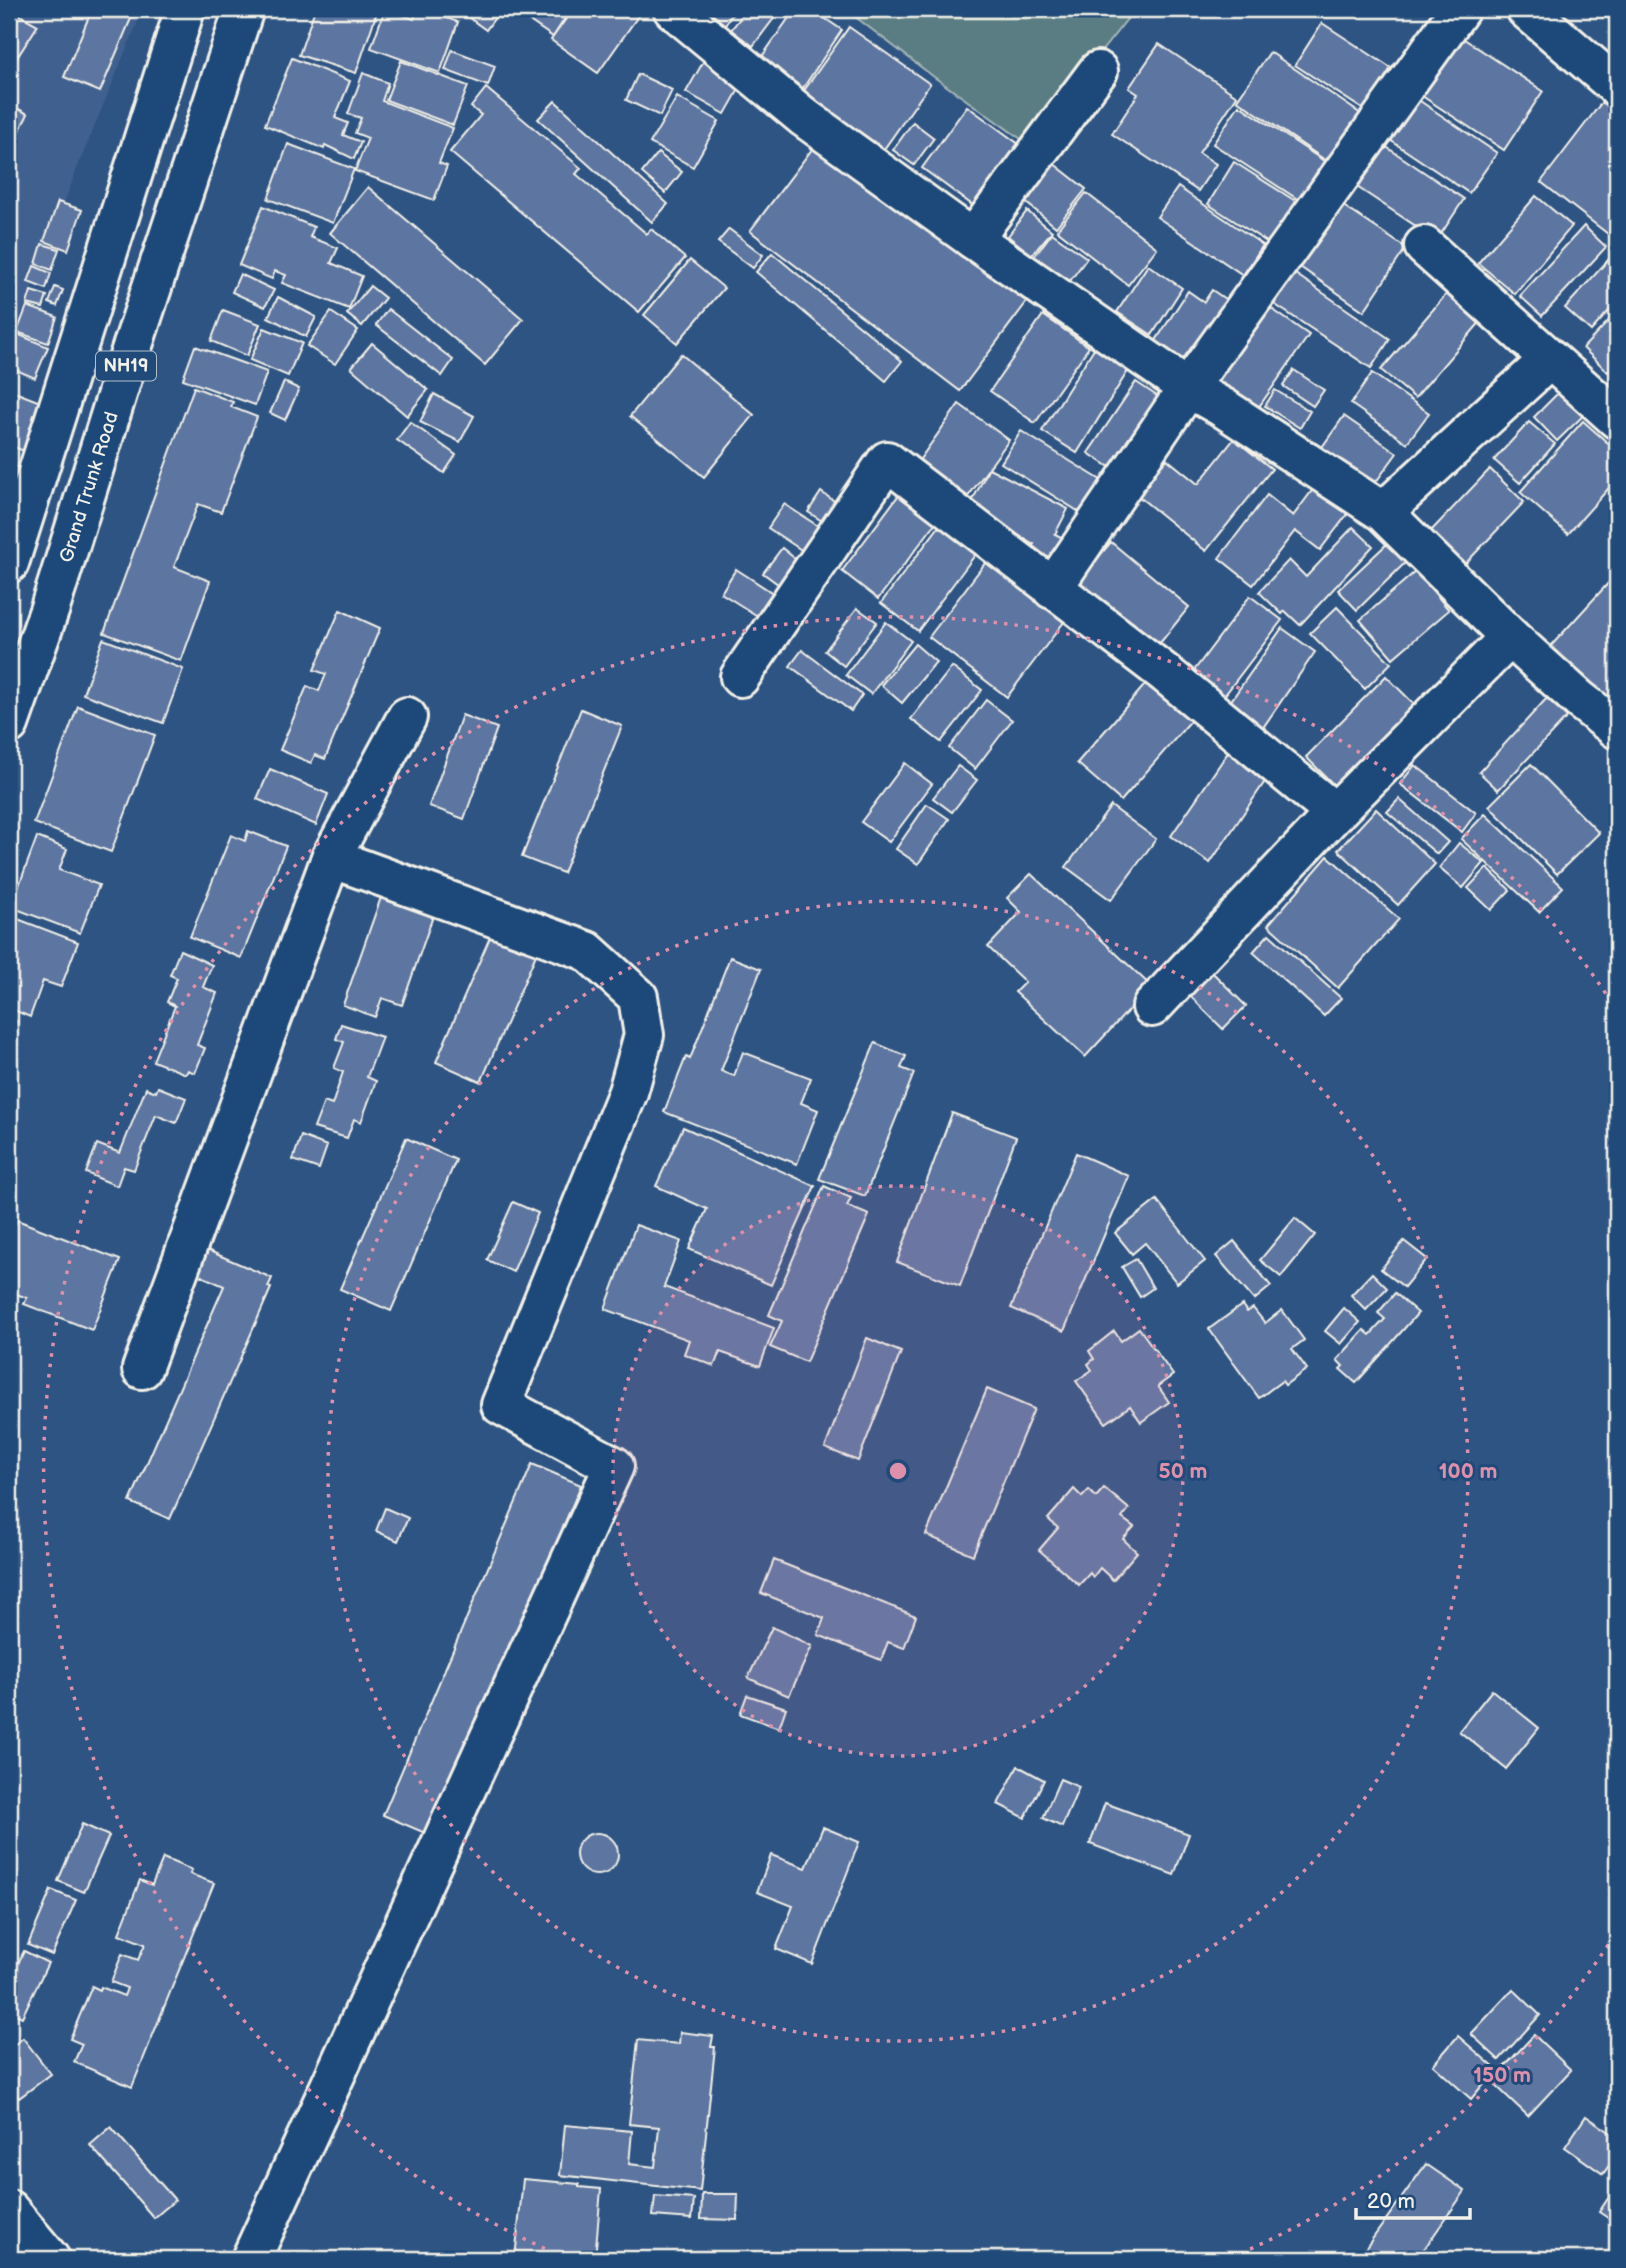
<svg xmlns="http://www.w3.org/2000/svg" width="1626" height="2268" font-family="'Balsamiq Sans',sans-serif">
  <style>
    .built { fill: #40618f }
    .green { fill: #5a7d83; stroke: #a7b7b6; stroke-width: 2 }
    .building { fill: #5c74a1; stroke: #f4f1e8; stroke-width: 2 }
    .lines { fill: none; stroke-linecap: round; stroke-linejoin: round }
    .minor-casing { stroke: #f4f1e8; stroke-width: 44 }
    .trunk-casing { stroke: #f4f1e8; stroke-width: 44 }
    .minor { stroke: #1f4a7a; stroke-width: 38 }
    .trunk { stroke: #1f4a7a; stroke-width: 38 }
    .ring { fill: none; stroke: #de8fa9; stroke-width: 3.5; stroke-dasharray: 3.5 7 }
    .labels { text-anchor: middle; stroke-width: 6; stroke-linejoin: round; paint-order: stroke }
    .shield { fill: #1f4a7a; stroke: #b4bfc7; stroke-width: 2 }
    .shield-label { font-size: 18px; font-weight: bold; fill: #f4f1e8 }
    .street-label { font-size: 19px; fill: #f4f1e8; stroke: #1f4a7a }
    .centre { fill: #de8fa9; stroke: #1f4a7a; stroke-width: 3.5 }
    .ring-label { font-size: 21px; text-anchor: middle; font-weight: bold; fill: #de8fa9; stroke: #1f4a7a; stroke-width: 6; stroke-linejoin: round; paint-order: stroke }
  </style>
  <rect width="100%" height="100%" fill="#2e5484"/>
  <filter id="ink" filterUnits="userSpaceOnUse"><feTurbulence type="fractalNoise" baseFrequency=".0143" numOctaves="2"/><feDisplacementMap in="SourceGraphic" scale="14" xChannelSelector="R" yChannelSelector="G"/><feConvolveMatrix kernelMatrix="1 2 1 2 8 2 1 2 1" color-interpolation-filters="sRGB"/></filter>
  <g filter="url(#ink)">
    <!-- built -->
    <polygon class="built" points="9,9 143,9 78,166 9,347"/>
    <!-- green -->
    <polygon class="green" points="845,9 1046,9 1059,17 1066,9 1135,9 1028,144 934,77"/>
    <!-- building -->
    <g class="building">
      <polygon points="9,9 38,25 9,70"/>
      <polygon points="92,9 135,9 100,92 64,77"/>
      <polygon points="315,9 378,9 356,73 299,55"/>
      <polygon points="385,9 414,19 417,9 444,9 441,16 458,22 440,73 371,48"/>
      <polygon points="457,9 501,9 486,30"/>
      <polygon points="512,9 571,9 553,37"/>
      <polygon points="573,9 643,9 598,73 551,40"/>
      <polygon points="702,9 736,9 725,25"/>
      <polygon points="747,9 781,9 753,46 731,30"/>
      <polygon points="795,9 811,9 842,30 803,88 761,58"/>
      <polygon points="1322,23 1391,68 1364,110 1295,65"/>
      <polygon points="849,27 930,84 884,149 803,92"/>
      <polygon points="1455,33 1543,91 1504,150 1416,92"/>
      <polygon points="1159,44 1237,96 1199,153 1216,164 1198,191 1112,134 1138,94 1129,88"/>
      <polygon points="452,50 495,66 488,86 445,70"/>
      <polygon points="1270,52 1361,114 1328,162 1237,100"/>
      <polygon points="706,57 745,79 725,114 686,92"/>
      <polygon points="292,58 350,81 335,118 348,123 343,135 361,142 354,159 325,145 324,149 265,125"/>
      <polygon points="401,61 468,86 453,125 386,100"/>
      <polygon points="363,73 388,83 382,101 453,128 439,163 447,166 434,200 355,171 368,138 355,133 361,118 348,114"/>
      <polygon points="638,74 672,90 660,116 626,100"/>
      <polygon points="486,88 581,168 576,174 647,234 651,229 685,258 639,312 450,152 481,115 471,107"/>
      <polygon points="677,97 719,121 693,167 650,143"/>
      <polygon points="1417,99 1497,153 1469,193 1390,140"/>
      <polygon points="555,101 668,204 652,222 538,119"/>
      <polygon points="1602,102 1617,114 1617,241 1541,182"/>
      <polygon points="9,104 28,114 14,141 9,138"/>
      <polygon points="1239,105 1324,161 1299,200 1213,144"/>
      <polygon points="967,106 1027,150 982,212 922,168"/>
      <polygon points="913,122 934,138 914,165 893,150"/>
      <polygon points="819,140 1029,299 960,391 750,231"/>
      <polygon points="288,144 354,169 333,223 268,199"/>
      <polygon points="1385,146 1464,199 1437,240 1357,187"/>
      <polygon points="658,153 682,172 665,193 642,173"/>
      <polygon points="1234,162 1297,202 1270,244 1208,204"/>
      <polygon points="1053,163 1086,189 1056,227 1024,201"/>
      <polygon points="368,187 523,319 485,365 330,233"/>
      <polygon points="1178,187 1263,245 1243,275 1157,217"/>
      <polygon points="1086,193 1157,248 1128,285 1057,230"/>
      <polygon points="1536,196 1572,226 1515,294 1478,263"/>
      <polygon points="58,202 82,210 68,250 44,241"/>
      <polygon points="1342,205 1406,248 1364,311 1300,267"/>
      <polygon points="263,206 314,227 310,237 338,248 331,263 362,276 349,309 282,283 286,275 275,271 272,279 239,265"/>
      <polygon points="1027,211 1052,231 1032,255 1008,236"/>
      <polygon points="1584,226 1606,247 1542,316 1520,296"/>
      <polygon points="729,229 763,255 753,268 718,242"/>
      <polygon points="1052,233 1087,258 1061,293 1026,267"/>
      <polygon points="42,244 59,249 52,270 36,264"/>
      <polygon points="1617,250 1617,302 1591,331 1565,308"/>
      <polygon points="772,253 902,361 886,381 756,272"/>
      <polygon points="690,260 724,288 677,343 644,315"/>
      <polygon points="1148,265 1182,288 1152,335 1117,312"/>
      <polygon points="34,266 51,273 46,289 28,282"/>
      <polygon points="1291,271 1390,339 1371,368 1271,302"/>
      <polygon points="240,274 274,290 265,307 232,292"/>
      <polygon points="370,286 385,298 362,326 347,314"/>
      <polygon points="55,287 63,290 57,306 49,303"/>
      <polygon points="1212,290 1231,303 1188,368 1153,345 1188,291 1204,302"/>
      <polygon points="31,291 47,296 43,308 27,304"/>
      <polygon points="1449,291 1482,320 1415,398 1381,370"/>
      <polygon points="278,297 316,317 306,337 268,317"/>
      <polygon points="1259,300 1309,335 1256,411 1206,377"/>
      <polygon points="27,306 57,317 48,343 17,332"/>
      <polygon points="388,309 453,360 442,376 376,325"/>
      <polygon points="223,310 260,324 247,356 211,341"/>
      <polygon points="331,312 358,330 335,364 307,346"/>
      <polygon points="1617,312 1617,363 1608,372 1583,348"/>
      <polygon points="1043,315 1089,347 1035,423 990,391"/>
      <polygon points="264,328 302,343 288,376 250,360"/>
      <polygon points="15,333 48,347 35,378 9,367 9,350"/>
      <polygon points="372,343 428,390 407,416 351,368"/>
      <polygon points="1096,345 1131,366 1077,453 1042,431"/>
      <polygon points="195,346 267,372 255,405 183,379"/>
      <polygon points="681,354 754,415 704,477 630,416"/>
      <polygon points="1294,370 1324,390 1313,406 1283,386"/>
      <polygon points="1372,373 1429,413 1407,443 1351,404"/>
      <polygon points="1617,375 1617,395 1607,386"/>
      <polygon points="284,382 299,389 285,420 270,413"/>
      <polygon points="1136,382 1166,402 1119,473 1088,453"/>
      <polygon points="1565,386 1589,410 1557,441 1534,417"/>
      <polygon points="194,387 233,402 231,407 257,417 221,512 198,504 174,567 210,581 181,661 104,633"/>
      <polygon points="1275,390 1310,411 1300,428 1265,406"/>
      <polygon points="12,391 43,403 24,451 9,445 9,399"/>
      <polygon points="434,394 474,416 460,442 420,422"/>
      <polygon points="959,404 1009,440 967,498 918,462"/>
      <polygon points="1344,416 1397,453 1373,486 1320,450"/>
      <polygon points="1583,421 1617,451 1617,479 1568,534 1520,492"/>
      <polygon points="410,422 456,455 444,473 397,440"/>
      <polygon points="1529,422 1555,444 1520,483 1494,460"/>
      <polygon points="1021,431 1109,485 1089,518 1001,463"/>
      <polygon points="1234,439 1272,469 1206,551 1137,495 1167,459 1198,484"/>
      <polygon points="989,468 1068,509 1055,534 1069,541 1057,563 1031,549 1034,544 968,509"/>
      <polygon points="1490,469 1524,502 1464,565 1430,532"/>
      <polygon points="1323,476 1356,503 1320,550 1295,531 1253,585 1219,558 1267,495 1293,516"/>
      <polygon points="821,492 849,511 836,530 808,512"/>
      <polygon points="901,492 938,520 878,599 842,571"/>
      <polygon points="784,504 832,535 815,559 768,528"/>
      <polygon points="944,520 981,547 918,631 881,603"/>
      <polygon points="1353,527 1373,546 1300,625 1285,611 1282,614 1259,592 1289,560 1306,577"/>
      <polygon points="1391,540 1409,559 1357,610 1338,590"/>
      <polygon points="1111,542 1189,607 1156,648 1077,583"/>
      <polygon points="782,548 804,566 786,590 763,573"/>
      <polygon points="989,558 1067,618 1007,697 929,637"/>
      <polygon points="736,569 782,599 767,622 721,593"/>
      <polygon points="1416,571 1449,610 1393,658 1360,620"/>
      <polygon points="1612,579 1617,584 1617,709 1550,647"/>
      <polygon points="1250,596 1282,620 1224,696 1193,672"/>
      <polygon points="1337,607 1391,663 1365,689 1310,633"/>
      <polygon points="857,608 877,622 844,666 825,651"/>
      <polygon points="340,610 380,628 325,759 315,755 311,763 280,750 307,686 319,691 326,674 314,670"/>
      <polygon points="886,622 911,641 871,694 846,675"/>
      <polygon points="1282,628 1315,652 1262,729 1228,705"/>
      <polygon points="103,639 183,669 163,723 83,694"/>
      <polygon points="915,644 936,662 902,703 881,685"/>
      <polygon points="802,650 862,695 851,711 790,666"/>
      <polygon points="952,667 982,690 941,742 911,719"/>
      <polygon points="1386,676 1422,712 1342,793 1306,757"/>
      <polygon points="1150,679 1194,717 1121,801 1077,763"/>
      <polygon points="1547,698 1567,717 1498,790 1479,772"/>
      <polygon points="986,700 1012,720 975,769 949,748"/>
      <polygon points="78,706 155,735 111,852 34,823"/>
      <polygon points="581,709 622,726 563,873 522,857"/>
      <polygon points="462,715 497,728 464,819 429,806"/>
      <polygon points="1231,748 1270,774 1210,863 1171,836"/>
      <polygon points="905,763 932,784 889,842 861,822"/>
      <polygon points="1531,764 1599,833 1557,874 1489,806"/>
      <polygon points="1415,765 1476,813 1462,832 1400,784"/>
      <polygon points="958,766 977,780 952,812 933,798"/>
      <polygon points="270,769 328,794 316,825 257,799"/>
      <polygon points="1399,799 1448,842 1437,854 1387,812"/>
      <polygon points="927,804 949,819 918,864 896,849"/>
      <polygon points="1111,806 1156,839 1111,900 1066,867"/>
      <polygon points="1376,809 1435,864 1398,905 1338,850"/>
      <polygon points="1485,814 1563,887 1539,912 1461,839"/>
      <polygon points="248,831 286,846 241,958 190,937 231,835 245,841"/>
      <polygon points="37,837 67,849 59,870 99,885 80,933 11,907"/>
      <polygon points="1459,843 1484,863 1463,888 1439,868"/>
      <polygon points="1328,856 1399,919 1338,988 1268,925"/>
      <polygon points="1487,868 1510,890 1491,910 1468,888"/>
      <polygon points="1031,874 1151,986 1085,1057 1015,992 1025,982 988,947 1021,912 1007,898"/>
      <polygon points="384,889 419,901 416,910 433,916 402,1005 382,998 375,1017 343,1005"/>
      <polygon points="15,918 78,942 61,987 43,981 30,1017 9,1008 9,933"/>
      <polygon points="493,930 538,950 481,1082 436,1062"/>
      <polygon points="1269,934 1341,998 1324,1016 1253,952"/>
      <polygon points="180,950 212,965 203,987 217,993 197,1045 205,1048 195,1073 188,1070 186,1074 153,1061 175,1006 167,1002 177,978 170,975"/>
      <polygon points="730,957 761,969 721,1071 734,1076 743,1052 811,1078 801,1103 818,1110 797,1164 664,1112 686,1057 690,1059"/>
      <polygon points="1206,966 1246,1006 1223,1029 1183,989"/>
      <polygon points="9,1018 17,1021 9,1046"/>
      <polygon points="341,1024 382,1037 367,1077 376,1081 361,1122 354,1119 347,1138 314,1128 324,1102 332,1105 343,1072 334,1068 344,1042 336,1039"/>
      <polygon points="875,1043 906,1056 901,1068 914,1073 865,1196 819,1179"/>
      <polygon points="158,1087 186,1098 176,1123 156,1115 134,1170 124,1167 117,1186 86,1173 97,1144 120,1153 146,1088 156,1092"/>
      <polygon points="952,1113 1016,1137 960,1286 897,1262"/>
      <polygon points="683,1127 815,1186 771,1285 689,1249 707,1209 656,1186"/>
      <polygon points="301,1136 327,1146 319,1169 293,1160"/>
      <polygon points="406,1138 456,1160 391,1311 340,1289"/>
      <polygon points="1076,1153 1129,1176 1064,1331 1011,1308"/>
      <polygon points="824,1186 851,1198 847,1206 869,1215 806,1362 770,1347 782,1321 769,1315"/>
      <polygon points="1157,1200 1205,1261 1177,1283 1145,1243 1132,1254 1115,1233"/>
      <polygon points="513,1202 538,1213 513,1272 487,1260"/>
      <polygon points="1295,1218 1315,1235 1281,1277 1260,1260"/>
      <polygon points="17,1220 120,1260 92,1330 24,1304 27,1298 9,1291 9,1243"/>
      <polygon points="636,1225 681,1241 664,1287 774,1328 760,1366 720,1352 714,1366 684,1354 689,1340 605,1309"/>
      <polygon points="1234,1241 1271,1286 1254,1300 1216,1256"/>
      <polygon points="1404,1241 1427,1259 1404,1287 1381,1269"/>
      <polygon points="207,1250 272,1278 268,1287 271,1288 170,1519 130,1502 224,1286 197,1274"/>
      <polygon points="1136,1259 1153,1288 1140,1297 1122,1267"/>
      <polygon points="1372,1273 1387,1288 1366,1310 1351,1295"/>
      <polygon points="1395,1293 1418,1313 1356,1383 1340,1369 1343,1366 1337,1360 1364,1330 1370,1335 1385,1319 1378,1313"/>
      <polygon points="1242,1305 1247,1312 1253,1308 1265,1323 1282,1310 1304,1340 1292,1349 1307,1369 1285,1385 1282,1381 1259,1398 1209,1329"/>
      <polygon points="1344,1308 1360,1322 1341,1344 1325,1331"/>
      <polygon points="1139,1328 1173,1375 1158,1386 1169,1402 1141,1422 1130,1406 1106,1423 1076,1381 1092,1370 1088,1364 1094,1359 1089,1351 1114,1331 1121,1341"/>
      <polygon points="867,1338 901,1352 858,1461 825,1448"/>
      <polygon points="987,1389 1034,1409 973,1555 926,1535"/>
      <polygon points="532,1464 581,1485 432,1836 383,1815"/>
      <polygon points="1104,1488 1129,1509 1122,1518 1134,1527 1123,1539 1137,1552 1113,1580 1100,1568 1093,1577 1090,1573 1079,1585 1039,1550 1058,1528 1048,1519 1074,1489 1082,1497 1089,1490 1096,1497"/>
      <polygon points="385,1508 408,1518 398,1541 376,1531"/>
      <polygon points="774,1560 916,1616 904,1648 888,1642 881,1660 818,1635 824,1618 761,1593"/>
      <polygon points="772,1627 812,1646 789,1696 748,1678"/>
      <polygon points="1492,1690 1539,1728 1506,1769 1459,1731"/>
      <polygon points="747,1695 786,1708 779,1728 740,1714"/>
      <polygon points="1018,1766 1044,1780 1025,1818 998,1804"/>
      <polygon points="1060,1779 1079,1787 1062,1827 1043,1818"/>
      <polygon points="1105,1803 1189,1834 1174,1875 1090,1844"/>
      <polygon points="82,1824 109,1836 84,1892 58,1881"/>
      <polygon points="823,1827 859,1842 812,1964 776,1949 793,1906 757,1892 771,1855 806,1868"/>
      <circle cx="597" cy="1854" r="21"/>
      <polygon points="163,1858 192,1870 190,1874 214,1883 132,2087 74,2062 82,2044 70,2039 92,1986 100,1990 101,1987 124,1996 127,1988 111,1982 122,1954 138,1960 145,1944 119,1934 140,1880 152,1885"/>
      <polygon points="51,1890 76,1900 52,1955 28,1945"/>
      <polygon points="24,1951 48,1963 22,2017 9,2011 9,1982"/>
      <polygon points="1513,1989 1540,2015 1499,2060 1471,2034"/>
      <polygon points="680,2032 713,2036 711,2047 715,2047 700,2191 560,2175 565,2125 632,2131 629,2164 655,2167 659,2127 629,2124 638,2040 679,2044"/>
      <polygon points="1534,2035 1571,2070 1528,2116 1491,2081"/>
      <polygon points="1458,2036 1496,2069 1471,2099 1433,2065"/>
      <polygon points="23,2038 51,2074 19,2098 9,2085 9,2049"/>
      <polygon points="1586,2116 1617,2137 1617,2154 1603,2174 1565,2147"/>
      <polygon points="111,2127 175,2200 154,2218 90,2145"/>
      <polygon points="1426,2164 1465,2191 1417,2259 1358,2259"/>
      <polygon points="523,2179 579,2184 579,2187 601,2189 595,2259 515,2259"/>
      <polygon points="1617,2185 1617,2224 1599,2212"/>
      <polygon points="702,2194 738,2194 737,2220 701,2219"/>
      <polygon points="655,2196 694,2199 692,2219 653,2216"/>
      <polygon points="222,2250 241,2259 217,2259"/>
    </g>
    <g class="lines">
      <defs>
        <g id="minor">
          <polyline points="673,9 805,118 973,239 1188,388 1222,407 1383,512 1510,637 1580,700 1617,729"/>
          <polyline points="1526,9 1617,87"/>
          <polyline points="973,239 1098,71"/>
          <polyline points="1424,246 1617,419"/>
          <polyline points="1383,512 1550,359"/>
          <polyline points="1052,589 1188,388 1460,9"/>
          <polyline points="740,677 887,461 1166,674 1335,813"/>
          <polyline points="1152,1007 1335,813 1510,637"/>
          <polyline points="142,1369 331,858 407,717"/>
          <polyline points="9,2210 50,2259"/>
          <polyline points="251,2259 614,1466 501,1405 628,1092 644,1035 638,997 587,951 331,858"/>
        </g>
        <g id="trunk">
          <polyline points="9,563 185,9"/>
          <path id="s1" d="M9,724L50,608L122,378L244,9"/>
        </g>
      </defs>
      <!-- minor casing -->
      <use href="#minor" class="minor-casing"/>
      <!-- trunk casing -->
      <use href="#trunk" class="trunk-casing"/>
      <!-- minor -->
      <use href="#minor" class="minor"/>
      <!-- trunk -->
      <use href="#trunk" class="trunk"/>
    </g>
  </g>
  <!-- distance rings -->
  <circle cx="898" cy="1471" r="285" fill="#de8fa9" fill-opacity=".12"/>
  <g class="ring">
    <circle cx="898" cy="1471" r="285"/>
    <circle cx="898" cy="1471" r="570"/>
    <path d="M1614 1936A854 854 0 0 1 1232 2257M564 2257A854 854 0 1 1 1614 1006"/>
  </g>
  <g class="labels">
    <!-- shield labels -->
    <rect class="shield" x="96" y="351.5" width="60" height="29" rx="5"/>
    <g class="shield-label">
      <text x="126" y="372">NH19</text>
    </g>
    <!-- street labels -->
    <g class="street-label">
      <text dy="7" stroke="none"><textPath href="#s1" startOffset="250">Grand Trunk Road</textPath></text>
    </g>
  </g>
  <circle cx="898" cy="1471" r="10" class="centre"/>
  <g class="ring-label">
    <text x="1183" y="1478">50 m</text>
    <text x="1468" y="1478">100 m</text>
    <text x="1502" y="2082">150 m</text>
  </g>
  <!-- margin -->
  <rect width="1626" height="2268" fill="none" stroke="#1f4a7a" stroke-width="35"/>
  <rect x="18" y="18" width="1591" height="2233" fill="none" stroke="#f4f1e8" stroke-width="2.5" filter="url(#ink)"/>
  <!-- scale -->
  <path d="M1356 2208v10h114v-10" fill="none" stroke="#f4f1e8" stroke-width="3.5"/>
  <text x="1367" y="2208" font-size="21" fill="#f4f1e8" stroke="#1f4a7a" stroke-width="5" paint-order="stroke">20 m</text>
</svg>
